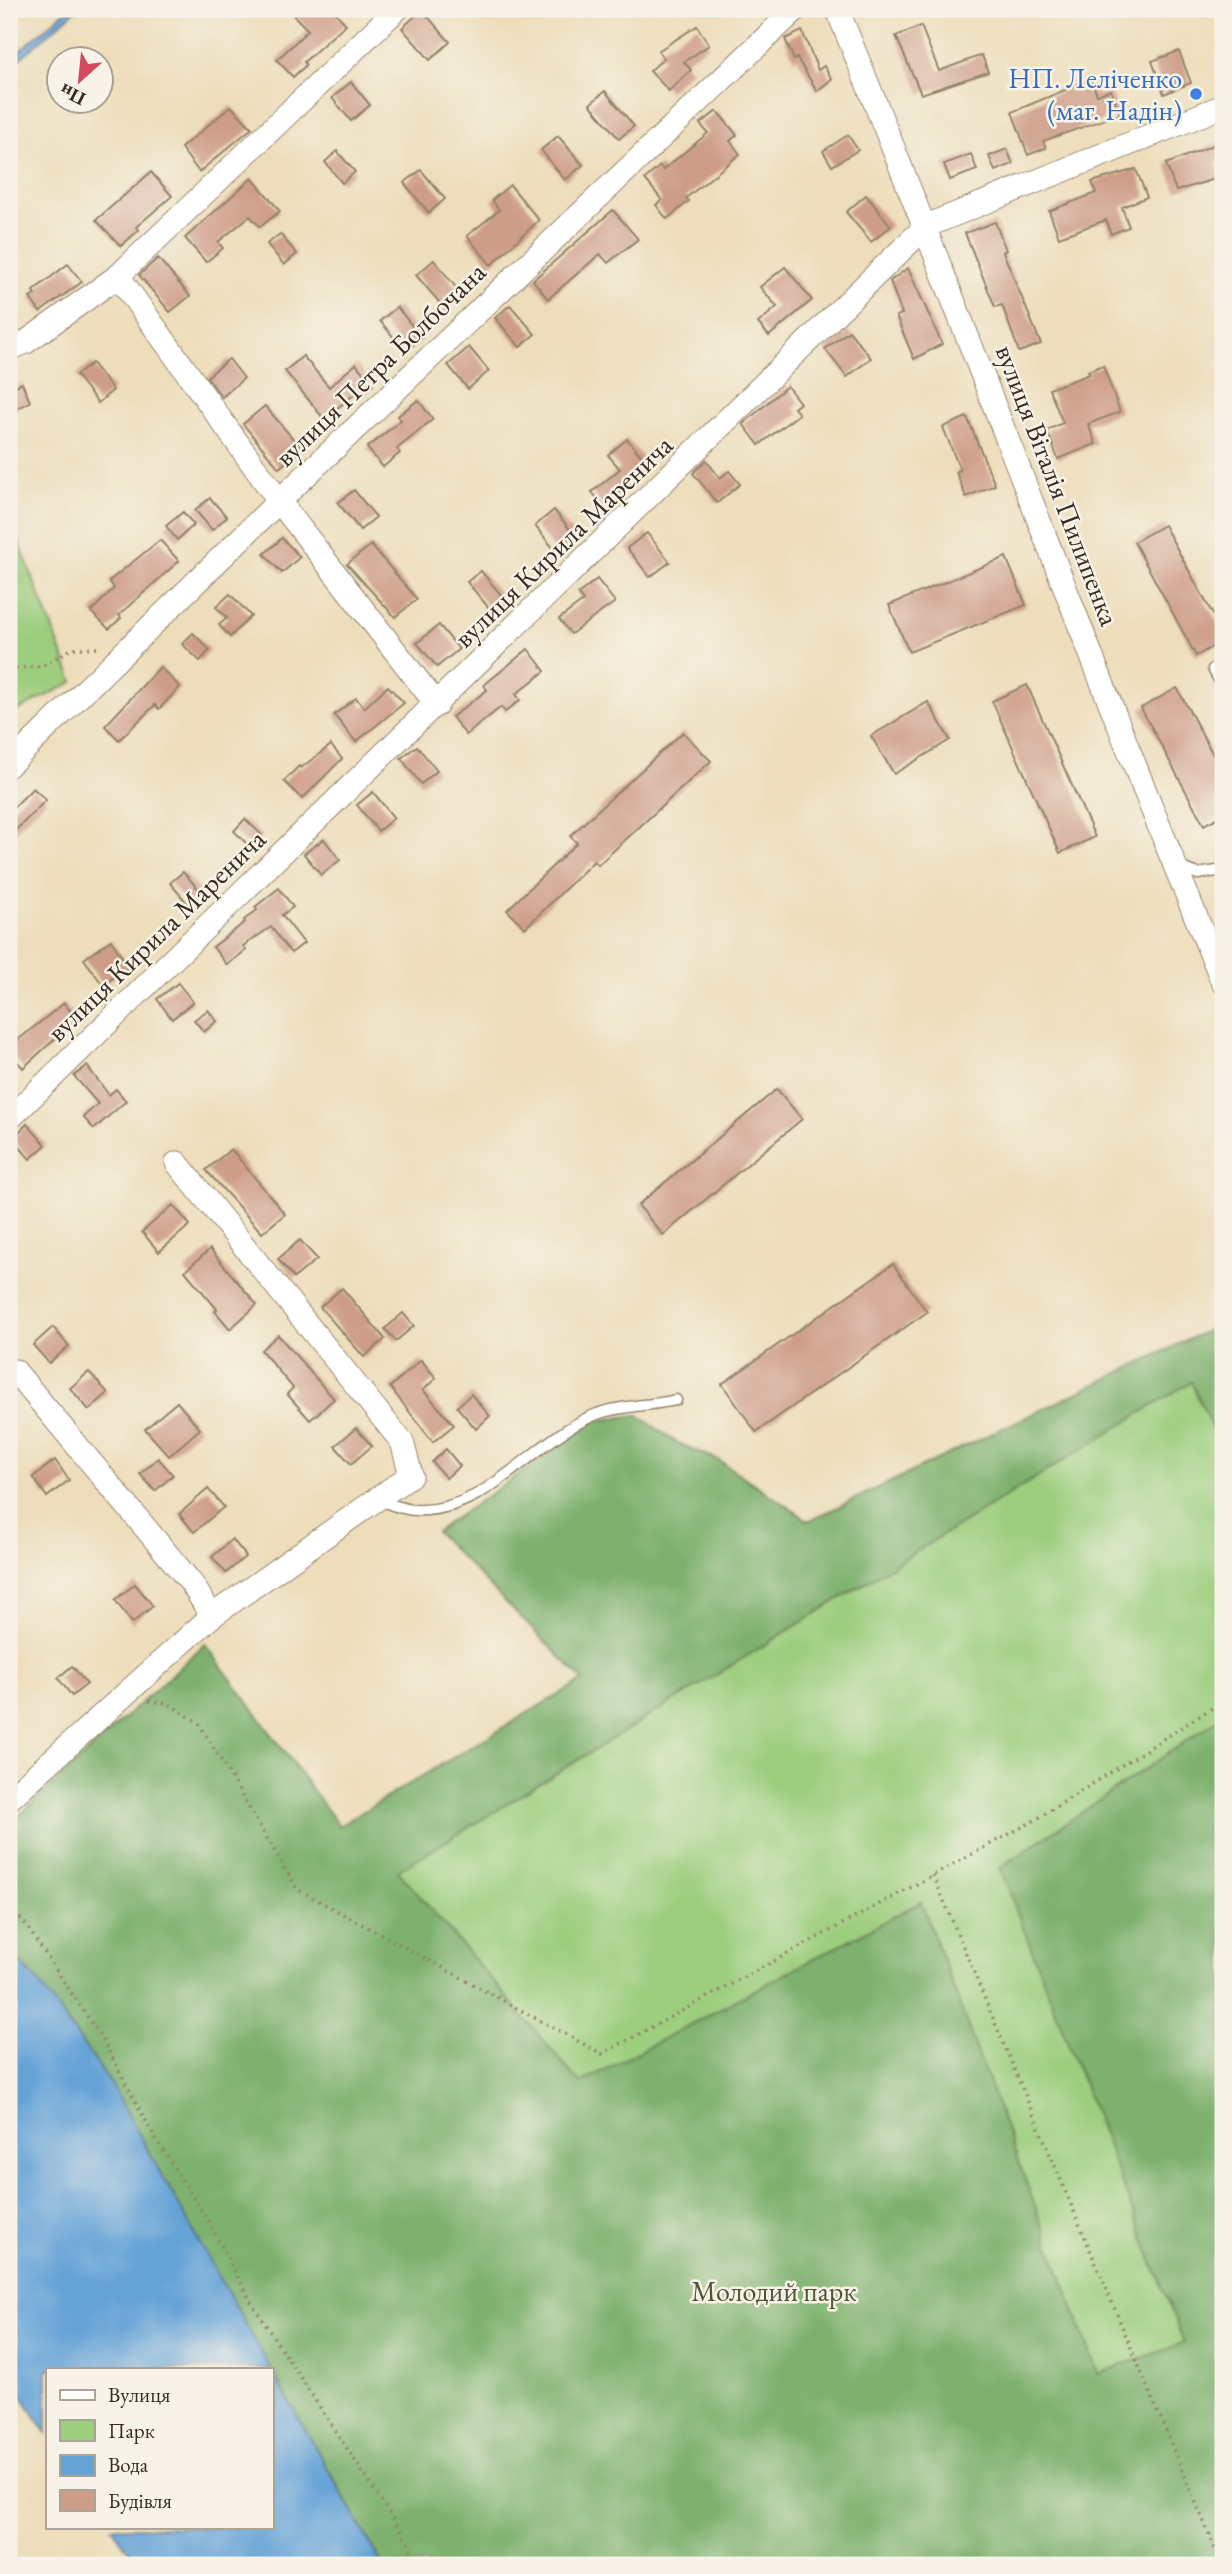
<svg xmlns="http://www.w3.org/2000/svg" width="1232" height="2574" font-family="'EB Garamond',serif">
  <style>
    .green { fill: #9cce7e; stroke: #6c7c4e; stroke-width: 2 }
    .forest { fill: #7db16d; stroke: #5c6e46; stroke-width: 2 }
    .water { fill: #65a3d7; stroke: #50667a; stroke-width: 2 }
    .building { fill: #ce9d88 }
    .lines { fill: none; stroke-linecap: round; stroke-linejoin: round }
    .lane-casing { stroke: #94846c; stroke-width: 13 }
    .street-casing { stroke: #94846c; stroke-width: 25 }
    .path { stroke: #94846c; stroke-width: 3.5; stroke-dasharray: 2 5; stroke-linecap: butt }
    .lane { stroke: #fff; stroke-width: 10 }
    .street { stroke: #fff; stroke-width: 23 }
    .shop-dot { fill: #3f7fe0; stroke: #f7f3e8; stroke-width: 2.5 }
    .labels { text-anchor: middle; stroke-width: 5; stroke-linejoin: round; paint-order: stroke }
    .shop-label { font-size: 28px; fill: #366cbe; stroke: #f7f3e8; text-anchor: end }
    .street-label { font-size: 28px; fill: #3b2a1e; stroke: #f7f3e8 }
    .park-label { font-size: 28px; fill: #535336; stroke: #f7f3e8 }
  </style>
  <rect width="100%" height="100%" fill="#f7f3e8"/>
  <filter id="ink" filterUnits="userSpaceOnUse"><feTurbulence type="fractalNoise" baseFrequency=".0143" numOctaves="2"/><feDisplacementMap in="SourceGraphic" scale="14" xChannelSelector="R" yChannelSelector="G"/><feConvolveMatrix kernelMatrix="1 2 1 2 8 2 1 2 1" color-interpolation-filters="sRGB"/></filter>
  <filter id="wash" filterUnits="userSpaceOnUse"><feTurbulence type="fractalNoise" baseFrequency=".00686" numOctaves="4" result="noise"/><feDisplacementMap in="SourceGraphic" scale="28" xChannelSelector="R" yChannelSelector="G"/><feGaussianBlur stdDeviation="1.57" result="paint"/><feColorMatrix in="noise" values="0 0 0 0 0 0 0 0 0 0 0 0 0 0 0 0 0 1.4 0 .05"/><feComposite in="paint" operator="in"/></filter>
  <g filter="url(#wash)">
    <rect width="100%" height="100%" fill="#edddba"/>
    <!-- green -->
    <g class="green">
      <polygon points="9,516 73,682 9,715"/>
      <polygon points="1223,1323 1223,2565 383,2565 157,2171 40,1984 9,1951 9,1825 205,1644 339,1826 583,1680 436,1532 595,1421 638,1415 677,1443 718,1460 809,1521"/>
    </g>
    <!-- forest -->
    <polygon class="forest" points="1223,1323 1223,1452 1191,1382 398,1871 580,2083 921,1902 1098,2374 1184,2343 1000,1868 1223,1716 1223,2565 383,2565 157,2171 109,2081 40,1984 9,1951 9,1825 205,1644 339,1826 583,1680 436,1532 595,1421 638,1415 677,1443 718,1460 809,1521"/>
    <!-- water -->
    <g class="water">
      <polygon points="68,9 77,9 9,68 9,60"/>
      <polygon points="9,1951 40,1984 109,2081 271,2369 47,2369 47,2433 9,2378"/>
      <polygon points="271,2370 383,2565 139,2565 112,2527 271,2527"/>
    </g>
    <g id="blocks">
      <!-- building -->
      <g class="building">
        <polygon points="302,9 332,9 346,24 304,62 306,65 293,77 277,60 308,30 294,16"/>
        <polygon points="422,10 450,42 430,60 402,28"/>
        <polygon points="697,26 709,45 684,62 691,70 669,91 650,71 664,58 658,51"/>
        <polygon points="921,26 939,71 982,55 988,72 921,94 896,36"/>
        <polygon points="802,31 818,70 824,66 832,79 817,91 797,58 794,60 785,39"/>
        <polygon points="1179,51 1191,83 1164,94 1152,61"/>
        <polygon points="1091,79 1097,95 1111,90 1120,114 1043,141 1046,148 1028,155 1012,112"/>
        <polygon points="351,82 370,105 351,121 332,98"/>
        <polygon points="605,91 634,126 619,139 590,104"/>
        <polygon points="231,106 252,128 199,172 181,148"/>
        <polygon points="717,111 737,135 730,141 740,154 686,198 689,201 667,219 656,205 662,200 645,179 660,166 663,170 708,133 700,124"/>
        <polygon points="848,135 858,150 832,166 823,151"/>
        <polygon points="558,136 583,165 565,180 541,150"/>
        <polygon points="1223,141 1223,158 1216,162 1221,177 1176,191 1166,164"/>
        <polygon points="1007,149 1013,164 995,171 989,156"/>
        <polygon points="337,151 355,172 342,183 325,162"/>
        <polygon points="971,154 977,170 950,180 944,164"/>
        <polygon points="1136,169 1147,197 1122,207 1129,227 1111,234 1106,220 1059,237 1049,211 1096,193 1092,182"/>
        <polygon points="421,170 445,199 429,213 404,183"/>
        <polygon points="151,172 172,196 136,227 139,230 121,246 96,220"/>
        <polygon points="252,178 280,211 260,227 250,216 218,242 223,248 206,262 185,238"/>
        <polygon points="510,185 539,220 491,265 467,236 499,210 492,200"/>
        <polygon points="866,195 891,226 871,242 846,212"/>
        <polygon points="613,210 638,239 608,263 600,254 548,299 533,280"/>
        <polygon points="995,222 1006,250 1003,252 1041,344 1019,352 1002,305 995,307 965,233"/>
        <polygon points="280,234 297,254 284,265 267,244"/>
        <polygon points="158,258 190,296 170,312 139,275"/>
        <polygon points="434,260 462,295 445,309 416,275"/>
        <polygon points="68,264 82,282 40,312 30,298 35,295 33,291"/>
        <polygon points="785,267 812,300 769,336 758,323 777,307 760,287"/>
        <polygon points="908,268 942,344 914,359 896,316 902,314 890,281"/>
        <polygon points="510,305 535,334 520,347 495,318"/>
        <polygon points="397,307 422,338 405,351 380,321"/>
        <polygon points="849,331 871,358 847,377 825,349"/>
        <polygon points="469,347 489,371 468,389 448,365"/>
        <polygon points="303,356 329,387 356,364 373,385 359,397 356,393 324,419 285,371"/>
        <polygon points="229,359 244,378 222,397 207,377"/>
        <polygon points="92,363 113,390 98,403 76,375"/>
        <polygon points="1103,365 1120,412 1088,424 1096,444 1058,459 1047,430 1063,423 1049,389 1090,374 1088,371"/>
        <polygon points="22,383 30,402 9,412 9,389"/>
        <polygon points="787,386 800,403 794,408 799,414 759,445 743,424"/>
        <polygon points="418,400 433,419 397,449 400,453 383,467 367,448 401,420 398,416"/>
        <polygon points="265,406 302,449 279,468 243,424"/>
        <polygon points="967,417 995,485 966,497 956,472 960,470 943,427"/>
        <polygon points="627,439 649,465 603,506 592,492 620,469 608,455"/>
        <polygon points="706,460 720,478 729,471 740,484 717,503 693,473"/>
        <polygon points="354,490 376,517 360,530 338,503"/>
        <polygon points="210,498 227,517 212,530 195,510"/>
        <polygon points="554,510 577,538 558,554 535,526"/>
        <polygon points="183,512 194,525 177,540 166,526"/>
        <polygon points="1164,525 1223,633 1223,641 1196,656 1134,542"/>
        <polygon points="647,533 670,562 650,577 627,548"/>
        <polygon points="282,538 300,557 282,573 264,554"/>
        <polygon points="160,540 179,561 119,615 121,618 109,629 91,612 114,588 109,581"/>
        <polygon points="371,545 417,599 395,617 347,564"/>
        <polygon points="1006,557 1026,605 909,652 889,605"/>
        <polygon points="481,571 508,603 494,614 467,582"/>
        <polygon points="597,579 615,602 571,634 559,619 583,601 578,594"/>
        <polygon points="230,594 251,616 230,637 219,625 227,618 216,607"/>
        <polygon points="439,625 459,649 437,667 417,643"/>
        <polygon points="193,633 210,650 200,661 182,644"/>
        <polygon points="528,649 545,671 516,694 520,700 505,712 501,707 466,735 452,717 487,690 484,685"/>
        <polygon points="160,667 180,687 159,709 155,705 119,740 105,726"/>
        <polygon points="1027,685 1095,837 1060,853 992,701"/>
        <polygon points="388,686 404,703 356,742 334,715 356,698 364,708"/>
        <polygon points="1177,688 1223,773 1223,815 1204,825 1141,708"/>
        <polygon points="928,702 950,740 894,774 871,736"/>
        <polygon points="683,732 711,761 598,865 594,861 525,928 507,910 577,843 570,836"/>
        <polygon points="331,745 342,759 302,799 284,781 299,766 301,768"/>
        <polygon points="417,746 437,771 421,784 401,758"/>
        <polygon points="33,788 46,800 9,837 9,812"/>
        <polygon points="373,792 394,818 378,831 357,805"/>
        <polygon points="245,819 262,835 250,847 234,831"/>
        <polygon points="324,839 340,860 321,875 304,854"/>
        <polygon points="183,872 202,893 188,904 170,883"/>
        <polygon points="279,888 293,907 282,915 304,943 291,953 271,927 243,946 246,950 227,965 213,947 245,922 244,920 257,910 255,907"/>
        <polygon points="111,940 129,967 103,985 84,959"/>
        <polygon points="178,983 193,1002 172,1019 157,999"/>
        <polygon points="64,1003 77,1019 23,1068 9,1052 9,1047"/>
        <polygon points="208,1010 217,1021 204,1032 194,1020"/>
        <polygon points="87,1066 109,1095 116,1089 126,1101 94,1129 83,1117 98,1104 74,1076"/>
        <polygon points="777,1089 802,1119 663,1235 638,1205"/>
        <polygon points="27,1124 46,1145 30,1159 12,1138"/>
        <polygon points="231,1149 285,1214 262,1233 206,1170"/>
        <polygon points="173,1205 190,1225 159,1252 142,1232"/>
        <polygon points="300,1240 317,1259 294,1278 278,1259"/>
        <polygon points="210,1249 257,1305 230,1329 215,1311 217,1309 185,1271"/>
        <polygon points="893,1264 927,1312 756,1432 722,1384"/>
        <polygon points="342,1288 385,1339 364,1357 320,1307"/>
        <polygon points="403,1313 414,1326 396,1341 385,1329"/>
        <polygon points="53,1327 69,1346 49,1363 33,1345"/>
        <polygon points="278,1335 334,1399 310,1420 287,1394 293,1388 261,1350"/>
        <polygon points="421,1360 436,1378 423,1390 454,1425 433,1442 390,1387"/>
        <polygon points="89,1372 108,1393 89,1410 70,1388"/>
        <polygon points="471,1394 490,1416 476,1429 457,1407"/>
        <polygon points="177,1402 200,1429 169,1456 145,1429"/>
        <polygon points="356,1428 372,1446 351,1464 335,1446"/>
        <polygon points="446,1449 460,1466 446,1478 432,1462"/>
        <polygon points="158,1458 173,1475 155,1491 140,1474"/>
        <polygon points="55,1460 69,1480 47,1497 33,1477"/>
        <polygon points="208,1489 224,1507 194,1532 179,1514"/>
        <polygon points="232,1539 246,1556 226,1573 212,1557"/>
        <polygon points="135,1584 153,1606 132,1623 115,1600"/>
        <polygon points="72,1666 87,1684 72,1696 58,1678"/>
      </g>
    </g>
  </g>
  <g filter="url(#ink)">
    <use href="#blocks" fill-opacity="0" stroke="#94846c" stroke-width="2"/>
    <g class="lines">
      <defs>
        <g id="lane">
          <polyline points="1213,669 1223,687"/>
          <polyline points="1177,867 1198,874 1223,870"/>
          <path d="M379,1500C390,1504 404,1510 415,1510C488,1514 534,1438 597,1414C621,1405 651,1406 676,1400"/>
        </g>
        <g id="street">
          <path d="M837,9C970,332 1088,660 1223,982"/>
          <polyline points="118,276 279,501 437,705"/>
          <polyline points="9,349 26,342 118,276 397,9"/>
          <polyline points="9,765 279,501 796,9"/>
          <polyline points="9,1119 926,226 1223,106"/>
          <polyline points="177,1163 402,1442 411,1475 212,1616"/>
          <polyline points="9,1799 212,1616 192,1584 15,1371"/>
        </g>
      </defs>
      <!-- lane casing -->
      <use href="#lane" class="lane-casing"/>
      <!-- street casing -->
      <use href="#street" class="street-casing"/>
      <!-- path -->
      <g class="path">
        <polyline points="9,669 42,666 73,648 100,648"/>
        <polyline points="149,1701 168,1703 199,1723 297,1889 602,2054 1037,1819 1223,1701"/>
        <polyline points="933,1875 1222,2565"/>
        <polyline points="9,1909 24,1922 101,2037 153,2134 208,2221 254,2307 407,2540 419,2565"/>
      </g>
      <!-- lane -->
      <use href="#lane" class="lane"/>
      <!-- street -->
      <use href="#street" class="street"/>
    </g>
  </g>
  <!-- markers -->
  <circle class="shop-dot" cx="1196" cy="94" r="7"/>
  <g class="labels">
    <!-- shop labels -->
    <g class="shop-label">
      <text x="1182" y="88">НП. Леліченко<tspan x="1182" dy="32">(маг. Надін)</tspan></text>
    </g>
    <!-- street labels -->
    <g class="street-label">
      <text transform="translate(380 364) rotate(-44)" y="10">вулиця Петра Болбочана</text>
      <text transform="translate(1058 485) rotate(69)" y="10">вулиця Віталія Пилипенка</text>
      <text transform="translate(563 541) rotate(-44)" y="10">вулиця Кирила Маренича</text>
      <text transform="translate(156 935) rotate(-44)" y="10">вулиця Кирила Маренича</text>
    </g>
    <!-- park labels -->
    <g class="park-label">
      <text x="774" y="2301">Молодий парк</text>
    </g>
  </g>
  <!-- margin -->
  <rect width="1232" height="2574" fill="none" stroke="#f7f3e8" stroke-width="35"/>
  <!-- legend -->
  <rect x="46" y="2368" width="228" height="161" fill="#f7f3e8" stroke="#aca397" stroke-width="2"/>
  <rect x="60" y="2390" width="35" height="10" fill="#ffffff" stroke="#aca397" stroke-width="2"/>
  <text x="108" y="2402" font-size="21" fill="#3b2a1e">Вулиця</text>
  <rect x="60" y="2420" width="35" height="21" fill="#9cce7e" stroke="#aca397" stroke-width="2"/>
  <text x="108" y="2438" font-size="21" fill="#3b2a1e">Парк</text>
  <rect x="60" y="2455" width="35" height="21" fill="#65a3d7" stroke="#aca397" stroke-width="2"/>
  <text x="108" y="2472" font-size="21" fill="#3b2a1e">Вода</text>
  <rect x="60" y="2490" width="35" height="21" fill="#ce9d88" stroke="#aca397" stroke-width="2"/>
  <text x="108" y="2508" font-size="21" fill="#3b2a1e">Будівля</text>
  <!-- north arrow -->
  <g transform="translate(80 80) rotate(207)"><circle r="33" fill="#f7f3e8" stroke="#aca397" stroke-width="2"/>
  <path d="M0-5L12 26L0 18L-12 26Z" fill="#d1495b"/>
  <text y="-10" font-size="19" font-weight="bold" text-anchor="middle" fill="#3b2a1e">Пн</text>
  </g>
</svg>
